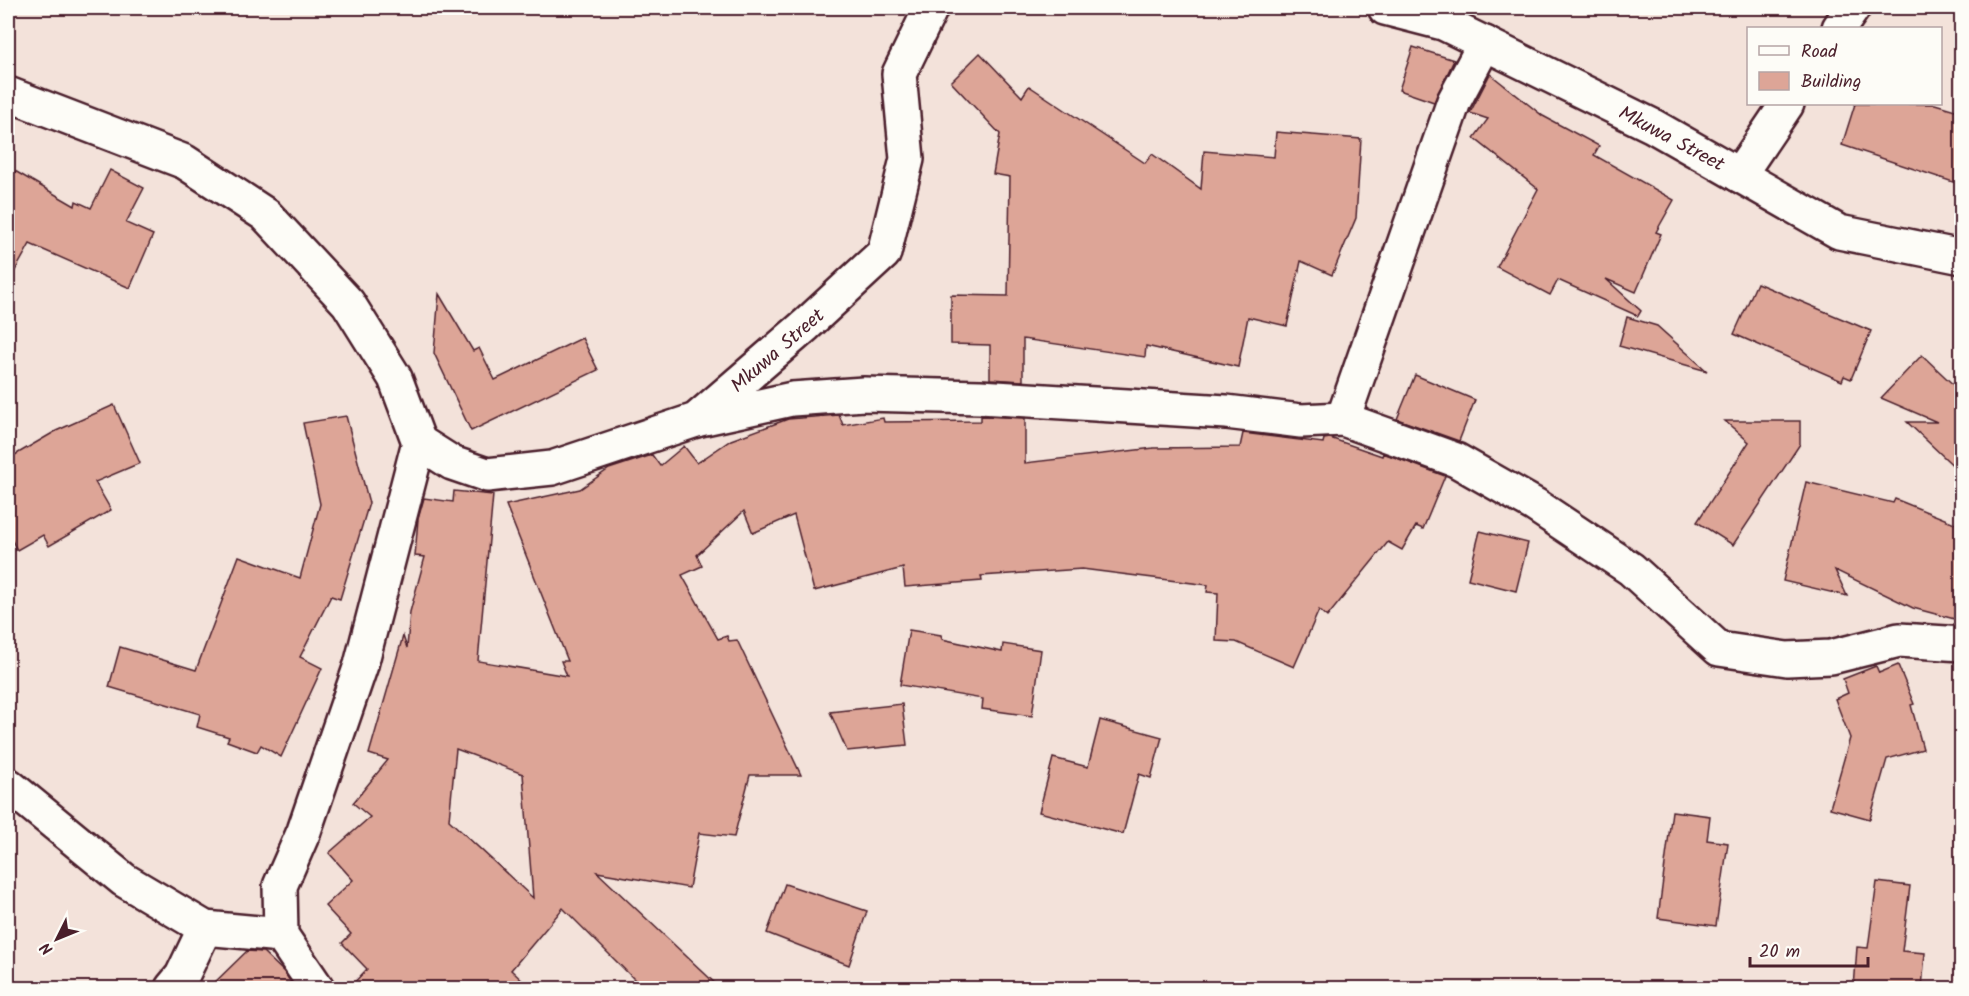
<svg xmlns="http://www.w3.org/2000/svg" width="1969" height="996" font-family="Kalam,sans-serif">
  <style>
    .building { fill: #dda597; stroke: #4a1f2b; stroke-width: 1.5; fill-rule: evenodd }
    .lines { fill: none; stroke-linecap: round; stroke-linejoin: round }
    .minor-casing { stroke: #4a1f2b; stroke-width: 38 }
    .minor { stroke: #fdfcf7; stroke-width: 33 }
    .labels { text-anchor: middle; stroke-width: 5; stroke-linejoin: round; paint-order: stroke }
    .street-label { font-size: 20px; fill: #4a1f2b; stroke: #fdfcf7 }
  </style>
  <rect width="100%" height="100%" fill="#f3e2da"/>
  <filter id="ink" filterUnits="userSpaceOnUse"><feTurbulence type="fractalNoise" baseFrequency=".0167" numOctaves="2"/><feDisplacementMap in="SourceGraphic" scale="12" xChannelSelector="R" yChannelSelector="G"/><feConvolveMatrix kernelMatrix="1 2 1 2 8 2 1 2 1" color-interpolation-filters="sRGB"/></filter>
  <g filter="url(#ink)">
    <!-- building -->
    <g class="building">
      <polygon points="1413,47 1454,60 1434,102 1399,90"/>
      <polygon points="980,53 1022,97 1029,86 1145,163 1152,154 1201,189 1204,151 1274,157 1276,132 1361,139 1356,218 1332,275 1301,261 1287,326 1248,317 1238,367 1146,346 1145,357 1023,339 1023,381 990,379 990,345 951,344 951,295 1008,296 1010,177 993,174 1000,134 951,82"/>
      <polygon points="1490,74 1543,116 1599,146 1594,155 1674,200 1656,232 1661,234 1636,292 1606,279 1641,311 1638,316 1558,280 1550,295 1497,267 1538,189 1474,138 1488,119 1470,113"/>
      <polygon points="1855,104 1935,104 1962,112 1962,185 1842,145"/>
      <polygon points="8,167 75,206 76,201 91,208 110,170 144,188 126,223 153,235 130,288 30,244 8,283"/>
      <polygon points="1757,283 1871,331 1851,379 1844,376 1842,381 1734,334"/>
      <polygon points="439,294 473,351 479,348 495,380 582,338 598,370 471,431 434,353"/>
      <polygon points="1627,317 1657,326 1707,371 1619,346"/>
      <polygon points="1922,355 1962,393 1962,474 1907,422 1937,422 1881,398"/>
      <polygon points="1415,375 1475,400 1459,441 1397,419"/>
      <polygon points="114,405 140,463 95,482 111,510 49,546 43,535 17,550 8,533 8,459 56,431"/>
      <path d="M839,415L843,425L883,418L884,422L981,421V416L1025,418V463L1154,448L1240,447L1243,433L1323,443L1324,439L1330,438L1382,456L1383,453L1445,476L1423,529L1416,526L1402,550L1388,542L1327,617L1319,610L1294,667L1236,642L1216,641L1218,593L1207,592L1208,585L1082,569L981,576L982,581L905,587L903,568L814,591L794,515L753,533L744,511L697,555L702,566L682,575L718,639L727,636L729,641L737,640L801,775H750L734,837L699,833L689,888L597,872L720,988H643L563,908L511,970L530,988H349L367,969L342,943L351,934L325,906L353,880L329,853L370,817L353,803L388,760L369,754L403,636L407,648L410,612L425,557L415,556L418,519L424,498L453,502L454,491L493,495L478,661L567,676L561,661H568L506,505L580,489L609,469L652,455L660,466L684,446L697,463L731,440L788,419ZM456,749L523,774L533,898L449,820Z"/>
      <polygon points="346,416 369,503 340,599 331,596 300,657 322,668 281,757 261,745 257,752 227,741 229,737 197,727 200,714 109,687 120,647 196,670 239,556 300,578 320,504 303,423"/>
      <polygon points="1725,421 1800,421 1800,444 1733,545 1697,522 1749,442"/>
      <polygon points="1806,482 1893,503 1895,499 1962,526 1962,621 1913,608 1835,570 1847,596 1783,581"/>
      <polygon points="1480,531 1528,543 1516,591 1468,579"/>
      <polygon points="909,630 941,635 942,639 1002,652 1003,644 1041,650 1032,716 982,709 983,699 900,685"/>
      <polygon points="1898,665 1914,704 1911,705 1923,749 1887,759 1870,819 1830,808 1850,738 1835,699 1848,693 1843,679 1876,666 1879,673"/>
      <polygon points="902,704 907,745 847,751 830,712"/>
      <polygon points="1100,720 1162,737 1151,778 1139,774 1123,834 1039,812 1053,758 1088,767"/>
      <polygon points="1672,811 1710,816 1707,840 1728,843 1716,926 1658,918"/>
      <polygon points="1877,882 1910,886 1902,951 1925,953 1922,988 1854,988 1857,947 1868,948"/>
      <polygon points="785,884 867,911 849,965 767,933"/>
      <polygon points="247,951 263,952 284,972 295,988 209,988"/>
    </g>
    <g class="lines">
      <defs>
        <g id="minor">
          <polyline points="1385,8 1443,23 1653,126 1839,232 1962,257"/>
          <polyline points="1839,28 1853,8"/>
          <polyline points="8,94 185,162 266,215 348,303 395,378 419,442 361,665 304,831 280,886 281,935 317,988"/>
          <polyline points="1739,175 1787,104"/>
          <polyline points="1343,419 1454,101 1485,43"/>
          <polyline points="696,420 792,399 864,394 980,397 1226,412 1301,421 1343,419 1456,460 1535,505 1631,569 1719,649 1787,659 1831,657 1899,640 1962,644"/>
          <polyline points="419,442 452,463 487,475 552,468 696,420 806,325 884,253 907,159 899,74 931,8"/>
          <polyline points="8,785 124,880 205,928 281,935"/>
          <polyline points="172,988 182,976 205,928"/>
        </g>
      </defs>
      <!-- minor casing -->
      <use href="#minor" class="minor-casing"/>
      <!-- minor -->
      <use href="#minor" class="minor"/>
    </g>
  </g>
  <g class="labels">
    <!-- street labels -->
    <g class="street-label">
      <text transform="translate(1672 138) rotate(28)" y="7">Mkuwa Street</text>
      <text transform="translate(777 350) rotate(-41)" y="7">Mkuwa Street</text>
    </g>
  </g>
  <!-- margin -->
  <rect width="1969" height="996" fill="none" stroke="#fdfcf7" stroke-width="30"/>
  <rect x="15" y="15" width="1939" height="966" fill="none" stroke="#4a1f2b" stroke-width="2" filter="url(#ink)"/>
  <!-- legend -->
  <rect x="1747" y="27" width="195" height="78" fill="#fdfcf7" stroke="#b5a4a5" stroke-width="1.5"/>
  <rect x="1759" y="46" width="30" height="9" fill="#fdfcf7" stroke="#b5a4a5" stroke-width="1.5"/>
  <text x="1801" y="57" font-size="18" fill="#4a1f2b">Road</text>
  <rect x="1759" y="72" width="30" height="18" fill="#dda597" stroke="#b5a4a5" stroke-width="1.5"/>
  <text x="1801" y="87" font-size="18" fill="#4a1f2b">Building</text>
  <!-- north arrow -->
  <g transform="translate(57 939) rotate(227)" stroke="#fdfcf7" stroke-width="4.5" paint-order="stroke">
  <path d="M0-4.5L10 22L0 15L-10 22Z" fill="#4a1f2b"/>
  <text y="-9" font-size="16" font-weight="bold" text-anchor="middle" fill="#4a1f2b">N</text>
  </g>
  <!-- scale -->
  <path d="M1750 957v9h118v-9" fill="none" stroke="#4a1f2b" stroke-width="3"/>
  <text x="1759" y="957" font-size="18" fill="#4a1f2b" stroke="#fdfcf7" stroke-width="4.5" paint-order="stroke">20 m</text>
</svg>
